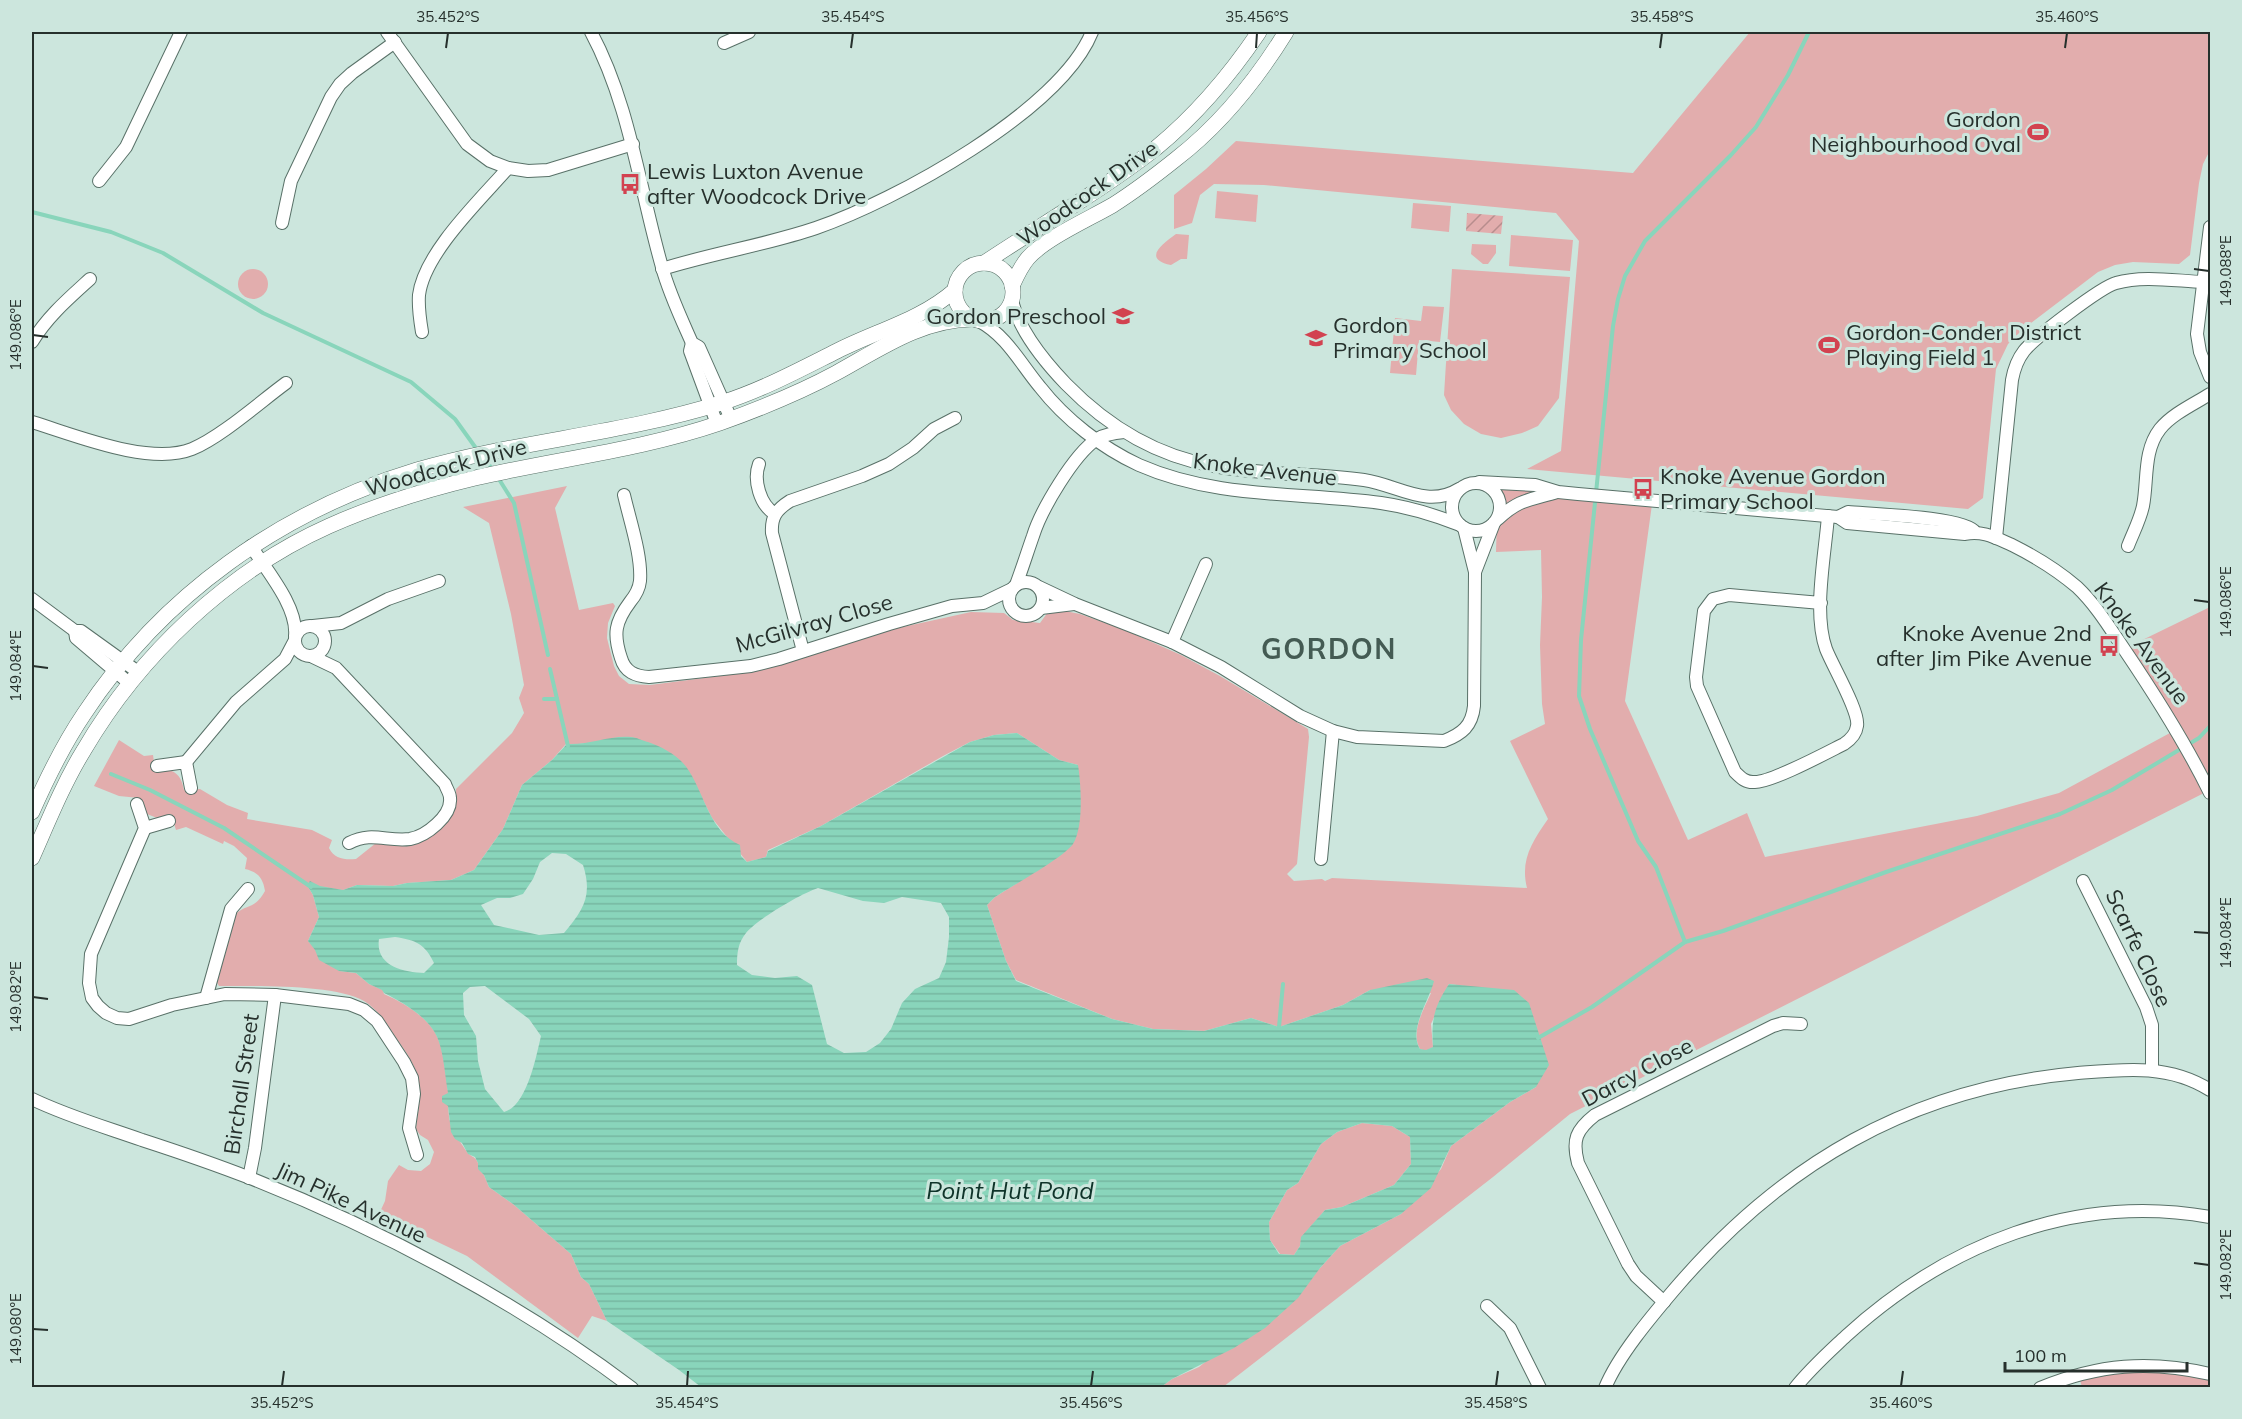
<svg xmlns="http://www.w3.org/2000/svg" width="2242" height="1419" font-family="Mulish,sans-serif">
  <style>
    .green { fill: #e2adad }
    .garden { fill: url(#garden-furrows) }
    .water { fill: url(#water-rules); fill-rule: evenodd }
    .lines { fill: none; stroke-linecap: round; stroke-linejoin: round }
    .stream { stroke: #89d5bb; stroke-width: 4 }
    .minor-casing { stroke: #597168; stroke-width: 14 }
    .major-casing { stroke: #597168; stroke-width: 16 }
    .minor { stroke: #fff; stroke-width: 12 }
    .major { stroke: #fff; stroke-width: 15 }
    .ticks { fill: none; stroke: #26302c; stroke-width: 2 }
    .labels { text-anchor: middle; stroke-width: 6; stroke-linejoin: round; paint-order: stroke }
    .poi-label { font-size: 22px; fill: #26302c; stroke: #cce6dd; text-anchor: start }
    .street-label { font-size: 22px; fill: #26302c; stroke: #cce6dd }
    .water-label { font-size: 24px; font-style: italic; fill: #0f3329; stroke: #cce6dd }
    .district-label { font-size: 28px; font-weight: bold; letter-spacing: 1.5px; fill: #445b53; stroke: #cce6dd }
    .neatline { fill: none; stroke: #26302c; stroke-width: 2 }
    .ticks-label { font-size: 15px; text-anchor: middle; fill: #26302c }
  </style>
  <defs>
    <pattern id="garden-furrows" width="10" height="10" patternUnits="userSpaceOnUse" patternTransform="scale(1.5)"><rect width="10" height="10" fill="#e2adad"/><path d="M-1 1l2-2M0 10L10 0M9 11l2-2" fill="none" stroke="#b78d8d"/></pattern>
    <pattern id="water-rules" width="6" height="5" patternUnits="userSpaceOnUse" patternTransform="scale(1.5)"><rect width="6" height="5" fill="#89d5bb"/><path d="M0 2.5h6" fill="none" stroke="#76b7a1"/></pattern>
  </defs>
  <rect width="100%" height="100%" fill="#cce6dd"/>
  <!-- green -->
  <g class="green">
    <polygon points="1750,32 2210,32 2208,56 2210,60 2210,150 2203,164 2199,183 2190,255 2179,264 2133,262 2115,265 2098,272 2022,330 2008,344 1996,369 1983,498 1968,509 1527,469 1561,451 1579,241 1556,213 1264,185 1214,184 1200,195 1192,223 1174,229 1174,195 1206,169 1236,141 1633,173"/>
    <polygon points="1217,191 1258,195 1256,222 1215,218"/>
    <polygon points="1413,203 1451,206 1449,232 1411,228"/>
    <path d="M1176,234L1189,235L1187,259H1181L1171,265C1142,259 1162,244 1176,234Z"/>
    <polygon points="1511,235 1573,240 1570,271 1509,266"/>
    <polygon points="1472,244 1496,245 1496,253 1488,264 1483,264 1471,254"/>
    <polygon points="1452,269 1570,277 1559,398 1538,426 1522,433 1501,438 1481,434 1464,424 1451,410 1444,395"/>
    <circle cx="253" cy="284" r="15"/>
    <polygon points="1423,306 1444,307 1440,342 1419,340 1416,375 1390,373 1395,318 1421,321"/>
    <path d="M1498,483L1653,497L1625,701L1688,840L1747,813L1765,857L1977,816L2059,793L2181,727L2130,646L2210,607V790L1570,1114L1493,1177L1223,1387H1161L1172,1379L1199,1367L1320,1268L1340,1246L1401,1214L1441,1169L1451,1146L1510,1102L1536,1087L1472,987L1449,984L1431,1024L1433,1047L1426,1051L1420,1049C1410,1032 1424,1009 1431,993L1370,990L1343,1005L1279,1027L1251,1018L1204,1031L1153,1029L1112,1019L1016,980L1006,961L987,905L995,897L1055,859L1072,844L1078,765L1059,760L1017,733L994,735L970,742L943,756L821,826L768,850L766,857L747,862L712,818L702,798L631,737C609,739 588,745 566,744L552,760L522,785L503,829L474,870L451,880L407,883L393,886L357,885L343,890L307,885L313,895L319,917L308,941L339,971L356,973L369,984L383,990L384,994C404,1003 431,1018 439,1041C443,1050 447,1081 448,1091C449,1104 447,1116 452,1128C456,1135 462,1145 467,1152C473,1159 478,1156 479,1169L484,1175L489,1187L513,1204L571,1254L581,1277L589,1284L607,1321L592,1316L578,1338L467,1256L379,1214L385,1201L388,1181L399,1165L408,1170L421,1171L430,1164L434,1152L428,1140L420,1135L416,1129C417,1117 420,1104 420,1092C420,1070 406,1052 394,1035C386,1022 377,1009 364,1001C335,984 255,986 219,986L216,981L235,914C249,903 255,909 265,891C263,878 258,872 245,869L247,858L234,846L224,841L223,844L186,827L176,830L171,814L157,818L147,814L139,798L119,796L94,786L119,740L144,756L153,755L155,769C173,768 181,773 184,790L200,789L227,805L248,813L247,819L312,830L332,840L329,848C334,859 345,860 356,859L376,843C387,844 399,847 409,846C427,843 450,825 455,808C457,801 456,795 456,789L512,733L524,713L519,698L524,685L511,614L489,523L463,507L567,486L555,508L579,610L613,603L615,606L608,623L607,638L614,666L619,676L629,684L650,685L758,671L889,630L971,612L1004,613L1013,620L1040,623L1048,612L1060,610L1080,614L1125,630L1181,655L1220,676L1308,729L1309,737L1297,864L1287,874L1294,881L1322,879L1325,881L1332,878L1527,888C1520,860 1532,842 1548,819L1510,741L1545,724L1542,704L1540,645L1542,597L1541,550L1496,552Z"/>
    <polygon points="1362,1123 1392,1126 1410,1137 1411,1164 1394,1185 1342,1207 1325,1210 1302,1237 1300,1246 1294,1255 1280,1254 1270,1240 1269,1222 1287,1190 1298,1183 1321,1144 1337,1132"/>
    <polygon points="2123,1370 2177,1372 2210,1379 2210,1387 2082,1387 2079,1377"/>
  </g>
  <!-- garden -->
  <polygon class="garden" points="1467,213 1503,216 1501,234 1466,231"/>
  <!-- water -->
  <path class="water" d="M1017,733L1059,760L1078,765C1081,784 1084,827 1073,844C1063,858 1012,886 995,897L987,905L1006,961L1016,981L1112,1019L1153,1029L1204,1031L1251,1018L1279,1027L1343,1005L1370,990L1427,978L1434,981C1429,1001 1408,1030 1420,1049L1426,1050L1433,1047C1431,1020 1434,1007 1449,984L1514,990L1529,1003L1549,1065L1536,1087L1510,1102L1451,1146L1431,1188L1401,1214L1340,1246L1320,1268L1298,1298L1265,1328L1234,1348L1172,1379L1161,1387H701L679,1370L607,1321L589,1284L581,1277L571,1254L513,1204L489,1187L484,1175L478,1169V1163L475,1157L468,1154L462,1143L455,1139L451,1132L448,1106L442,1102V1096L448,1093C445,1076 444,1057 439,1042C432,1019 404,1003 384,993L382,990L369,984L356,973L339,971L319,960L315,950L308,941L319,917L313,895L307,885L310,881L320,886L343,890L357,885L393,886L407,883L451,880L474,870L503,829L522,785L552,760L567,744C590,745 610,735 631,737C636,737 643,741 648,742C663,747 681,757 689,771C705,796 710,832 740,845L741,856L747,862L766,857L768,851L821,826L970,742L994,735ZM552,853L566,854L583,865C593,896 583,910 564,933L539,935L494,925L481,905L497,898H510L523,894L533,879L540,862ZM818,888L863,901L884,903L902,897L941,903L949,917V937L946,962L939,978L915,989L902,1003L891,1029L880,1043L866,1052L844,1053L827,1044L812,985L797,976L775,978L752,975L737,965C737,953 738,943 746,933C758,919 800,894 818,888ZM395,937C416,940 425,944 434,963L424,973C403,972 375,966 379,939ZM485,986L529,1019L541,1036C536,1057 527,1106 504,1112L485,1089L478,1061L476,1036L464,1015L463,993L470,987ZM1362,1123L1392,1126L1410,1137L1411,1164L1394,1185L1342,1207L1325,1210L1301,1237L1300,1246L1294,1255L1279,1254L1270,1240L1269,1222L1287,1190L1298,1183L1321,1144L1337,1132Z"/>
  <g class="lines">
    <!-- stream -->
    <g class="stream">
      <polyline points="32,212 111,232 163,253 263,313 411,382 455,419 478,451"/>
      <polyline points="483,457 493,470"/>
      <polyline points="497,476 514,503 548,655"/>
      <polyline points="550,669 568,746"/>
      <polyline points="544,699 557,699"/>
      <polyline points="111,774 150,790 224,828 311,887"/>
      <polyline points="1685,942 1723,931 1886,872 2060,814 2112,790 2199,738 2210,726"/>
      <polyline points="1279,1027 1283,984"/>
      <polyline points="1538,1038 1592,1007 1685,942 1656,867 1638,841 1590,729 1579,696 1581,640 1613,326 1618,299 1625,276 1645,241 1731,155 1756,127 1788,75 1809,32"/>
    </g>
    <defs>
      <g id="minor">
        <polyline points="387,32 467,144 490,161 508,168 528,171 548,170 633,144"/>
        <path d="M591,32C630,105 639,187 662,267C669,293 681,318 692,343L699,347L731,419"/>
        <polyline points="724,43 749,32"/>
        <polyline points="99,181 126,147 181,32"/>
        <polyline points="282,223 291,181 331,97 340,84 352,73 395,42"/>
        <polyline points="2210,227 2197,334 2200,352 2210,377"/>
        <path d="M662,269C713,253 766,245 816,228C895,201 1060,111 1092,32"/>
        <path d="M1012,301C1020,332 1044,361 1066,384C1107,426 1156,456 1214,466C1263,475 1314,473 1364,480C1398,485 1427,509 1459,489"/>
        <path d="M979,321C1007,336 1020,363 1040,387C1065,419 1102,448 1139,465C1216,499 1300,492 1381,503C1409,507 1435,515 1460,525"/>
        <path d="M422,332C420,320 418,308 419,295C424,253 481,199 508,168"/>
        <path d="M32,342C47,317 68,299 90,279"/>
        <polyline points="692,343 690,351 717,424"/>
        <path d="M32,422C75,435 149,466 192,449C221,437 260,402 286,383"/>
        <path d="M759,464C753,480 760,505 775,514"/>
        <path d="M1479,482L1535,485L1558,492L1578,494L1838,517L1848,512C1870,514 1966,517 1975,532"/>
        <circle cx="1476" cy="507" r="24"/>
        <path d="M624,495C630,521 642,556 640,581C639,590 635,596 630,602C615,622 613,634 621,658C625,672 635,676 649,677L751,666L779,659L889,624L952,606L983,603L1012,589"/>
        <path d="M1838,517L1847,523L1965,534C1982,530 1996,538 2012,545C2036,557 2057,570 2077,587C2097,606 2111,630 2126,652C2157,698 2186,744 2210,793"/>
        <path d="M1498,519C1519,499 1530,500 1557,492"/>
        <path d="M1996,538L2012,380C2014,369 2017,360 2024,351C2034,338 2101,287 2116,283C2143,275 2176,281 2203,282"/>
        <path d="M251,546C267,571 298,607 295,636"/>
        <path d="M2128,546C2133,533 2140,520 2143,506C2148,480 2143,451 2160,429C2172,414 2194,404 2210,394"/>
        <polyline points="1475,572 1494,523"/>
        <circle cx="1026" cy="599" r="17"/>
        <path d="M1016,585C1022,569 1027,553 1033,536C1041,510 1074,454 1097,439C1105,434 1114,433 1124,432"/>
        <path d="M1039,587L1075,604L1172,642L1221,667L1300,716L1333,731L1357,737L1444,741C1462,734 1472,726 1474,706L1475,572L1464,528"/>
        <polyline points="32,599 75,631 81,631 138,672"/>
        <path d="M1821,603L1729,595L1713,599L1704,611L1696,677L1697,686L1735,772C1741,778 1746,783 1755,782C1772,782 1826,753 1844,744C1850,740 1856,734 1857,726C1860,712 1832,665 1826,649C1813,613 1825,555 1828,516"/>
        <polyline points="1041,608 1074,604"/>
        <circle cx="310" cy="641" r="15"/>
        <polyline points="313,626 341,623 388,599 439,581"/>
        <polyline points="75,631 76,638 129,683"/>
        <polyline points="1172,642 1206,564"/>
        <path d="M803,651L772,533C771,517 776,510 790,501L862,476L889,464L913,448L934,429L955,418"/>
        <path d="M313,657L336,668L445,784C446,788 450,793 450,798C452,816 426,836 410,839C387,842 372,831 349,843"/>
        <polyline points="186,762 236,702 285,659 295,640"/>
        <polyline points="157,766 186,762 191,788"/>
        <polyline points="137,804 145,828 91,954 89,983 92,998 98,1006 106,1013 117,1018 129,1019 172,1005 225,994 275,995 349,1004 364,1010 377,1021 404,1062 412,1078 414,1094 409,1128 417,1155"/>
        <polyline points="145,828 169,821"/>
        <polyline points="1321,859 1333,731"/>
        <polyline points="2083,881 2146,1007 2152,1025 2152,1070"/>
        <polyline points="206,998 231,909 248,889"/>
        <path d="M32,1099C67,1116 105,1127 142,1140C179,1152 214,1164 250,1178C382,1230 518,1302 632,1388"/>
        <polyline points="249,1178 255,1148 275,995"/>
        <path d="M1664,1302L1636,1276L1628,1264L1578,1163C1572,1140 1576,1130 1595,1115L1773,1026L1783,1023L1801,1024"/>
        <polyline points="1487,1306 1510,1328 1540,1388"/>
        <path d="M1605,1388C1618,1356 1651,1317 1673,1291C1781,1164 1911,1088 2078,1073C2125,1069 2169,1064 2210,1090"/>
        <path d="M1795,1388C1810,1369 1828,1353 1846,1336C1947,1244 2074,1193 2210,1217"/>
        <path d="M2040,1388C2099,1364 2149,1360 2210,1374"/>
      </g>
      <g id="major">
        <circle cx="984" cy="292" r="29"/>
        <path d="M984,263C1041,225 1102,190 1156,148C1196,115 1230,75 1259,32"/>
        <path d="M1012,286C1017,275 1021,266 1028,258C1046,238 1089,219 1113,205C1135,191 1156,175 1176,159C1220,125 1257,79 1286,32"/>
        <path d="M32,812C47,778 63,745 84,714C162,595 281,511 417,470C517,441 622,434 721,403C762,390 799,370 837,351C876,331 921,320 955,290"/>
        <path d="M32,858C48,822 63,784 84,750C139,656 228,571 329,526C376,505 425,490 475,478C557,459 641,450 720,423C759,409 799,393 836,373C880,349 920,320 972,319"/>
      </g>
    </defs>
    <!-- minor casing -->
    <use href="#minor" class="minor-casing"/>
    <!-- major casing -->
    <use href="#major" class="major-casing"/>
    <!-- minor -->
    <use href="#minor" class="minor"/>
    <!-- major -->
    <use href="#major" class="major"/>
  </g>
  <!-- ticks -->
  <path class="ticks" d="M446,48L448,33M851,48L853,33M1256,48L1257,33M1660,48L1662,33M2065,48L2067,33M2194,269L2209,271M33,335L48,337M2194,600L2209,602M33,666L48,668M2194,932L2209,933M33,997L48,999M2194,1263L2209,1265M33,1329L48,1330M282,1386L284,1371M687,1386L688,1371M1091,1386L1093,1371M1496,1386L1498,1371M1901,1386L1903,1371"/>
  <!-- icons -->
  <defs>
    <symbol id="stadium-bare" viewBox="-9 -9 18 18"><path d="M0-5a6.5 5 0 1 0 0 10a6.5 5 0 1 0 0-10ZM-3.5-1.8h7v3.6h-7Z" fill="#d24250" stroke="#cce6dd" stroke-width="2.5" paint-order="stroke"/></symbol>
    <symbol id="bus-bare" viewBox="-9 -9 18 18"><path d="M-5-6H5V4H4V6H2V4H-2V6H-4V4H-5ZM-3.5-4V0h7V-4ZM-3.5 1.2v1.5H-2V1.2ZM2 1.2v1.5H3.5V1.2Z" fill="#d24250" stroke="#cce6dd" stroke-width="2.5" paint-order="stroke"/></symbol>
    <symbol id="school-bare" viewBox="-9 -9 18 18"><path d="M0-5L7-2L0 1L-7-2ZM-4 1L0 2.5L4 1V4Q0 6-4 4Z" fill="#d24250" stroke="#cce6dd" stroke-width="2.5" paint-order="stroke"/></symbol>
  </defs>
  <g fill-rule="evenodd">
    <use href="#stadium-bare" x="2023" y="117" width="30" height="30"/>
    <use href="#bus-bare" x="615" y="169" width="30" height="30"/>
    <use href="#school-bare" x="1108" y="301" width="30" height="30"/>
    <use href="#school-bare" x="1301" y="323" width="30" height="30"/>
    <use href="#stadium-bare" x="1814" y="330" width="30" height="30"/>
    <use href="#bus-bare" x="1628" y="474" width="30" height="30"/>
    <use href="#bus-bare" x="2094" y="631" width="30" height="30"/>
  </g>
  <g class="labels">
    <!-- poi labels -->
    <g class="poi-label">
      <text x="2021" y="127" text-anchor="end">Gordon<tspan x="2021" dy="25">Neighbourhood Oval</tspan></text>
      <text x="647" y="179">Lewis Luxton Avenue<tspan x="647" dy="25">after Woodcock Drive</tspan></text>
      <text x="1106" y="324" text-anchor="end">Gordon Preschool</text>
      <text x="1333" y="333">Gordon<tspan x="1333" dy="25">Primary School</tspan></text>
      <text x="1846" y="340">Gordon-Conder District<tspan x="1846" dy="25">Playing Field 1</tspan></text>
      <text x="1660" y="484">Knoke Avenue Gordon<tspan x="1660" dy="25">Primary School</tspan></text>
      <text x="2092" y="641" text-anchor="end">Knoke Avenue 2nd<tspan x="2092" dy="25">after Jim Pike Avenue</tspan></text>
    </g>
    <!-- street labels -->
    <g class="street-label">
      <text transform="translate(1087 193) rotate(-35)" y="8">Woodcock Drive</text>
      <text transform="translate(446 467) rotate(-15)" y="8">Woodcock Drive</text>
      <text transform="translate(1265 469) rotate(7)" y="8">Knoke Avenue</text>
      <text transform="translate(814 623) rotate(-16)" y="8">McGilvray Close</text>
      <text transform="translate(2142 643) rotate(54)" y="8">Knoke Avenue</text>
      <text transform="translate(2139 948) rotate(65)" y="8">Scarfe Close</text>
      <text transform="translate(1637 1072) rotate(-28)" y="8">Darcy Close</text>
      <text transform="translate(241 1084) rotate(-82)" y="8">Birchall Street</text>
      <text transform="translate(351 1202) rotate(25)" y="8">Jim Pike Avenue</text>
    </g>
    <!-- water labels -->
    <g class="water-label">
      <text x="1010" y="1199">Point Hut Pond</text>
    </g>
    <!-- district labels -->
    <g class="district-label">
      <text x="1329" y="659">GORDON</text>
    </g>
  </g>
  <!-- border -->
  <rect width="2242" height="1419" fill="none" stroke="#cce6dd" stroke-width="66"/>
  <!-- scale -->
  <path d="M2005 1362v9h182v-9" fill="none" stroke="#26302c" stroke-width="3"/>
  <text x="2014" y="1362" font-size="18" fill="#26302c" stroke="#cce6dd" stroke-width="4.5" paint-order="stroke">100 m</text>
  <rect x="33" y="33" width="2176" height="1353" class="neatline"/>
  <g class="ticks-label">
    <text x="448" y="22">35.452°S</text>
    <text x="853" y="22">35.454°S</text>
    <text x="1257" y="22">35.456°S</text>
    <text x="1662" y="22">35.458°S</text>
    <text x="2067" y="22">35.460°S</text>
    <text transform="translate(2226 271) rotate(-90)" y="5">149.088°E</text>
    <text transform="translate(16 335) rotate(-90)" y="5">149.086°E</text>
    <text transform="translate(2226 602) rotate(-90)" y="5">149.086°E</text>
    <text transform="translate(16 666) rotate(-90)" y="5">149.084°E</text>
    <text transform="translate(2226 933) rotate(-90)" y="5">149.084°E</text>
    <text transform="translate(16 997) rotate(-90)" y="5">149.082°E</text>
    <text transform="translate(2226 1265) rotate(-90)" y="5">149.082°E</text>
    <text transform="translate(16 1329) rotate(-90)" y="5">149.080°E</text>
    <text x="282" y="1408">35.452°S</text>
    <text x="687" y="1408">35.454°S</text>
    <text x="1091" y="1408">35.456°S</text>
    <text x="1496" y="1408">35.458°S</text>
    <text x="1901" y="1408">35.460°S</text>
  </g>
</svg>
